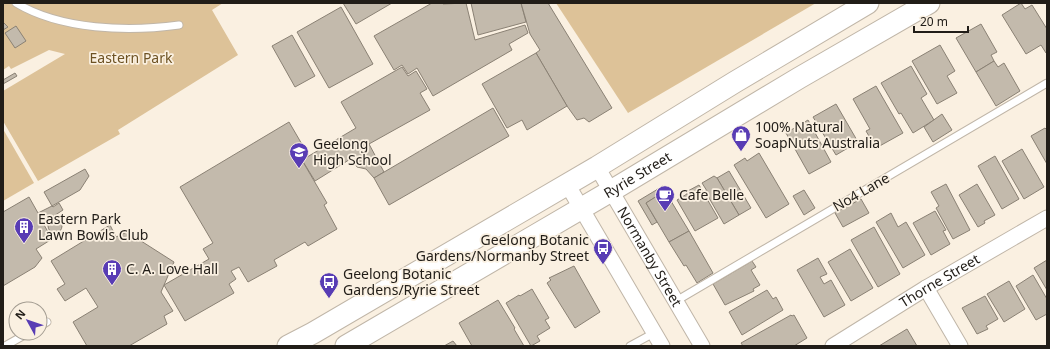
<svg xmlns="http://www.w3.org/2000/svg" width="1050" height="349" font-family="'Noto Sans',sans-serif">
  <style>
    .green { fill: #ddc298 }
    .building { fill: #c3baac; stroke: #8a8174 }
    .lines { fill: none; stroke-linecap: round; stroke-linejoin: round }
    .service-casing { stroke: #c0b6a8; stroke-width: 9 }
    .minor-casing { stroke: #c0b6a8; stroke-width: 17 }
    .secondary-casing { stroke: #c0b6a8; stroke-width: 23 }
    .service { stroke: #fff; stroke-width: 7 }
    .minor { stroke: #fff; stroke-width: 15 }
    .secondary { stroke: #fff; stroke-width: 21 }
    .labels { text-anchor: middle; stroke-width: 3.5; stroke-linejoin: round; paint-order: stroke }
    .park-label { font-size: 14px; fill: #6d5223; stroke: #faf0e1 }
    .poi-label { font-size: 14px; fill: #211d18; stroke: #faf0e1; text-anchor: start }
    .street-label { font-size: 14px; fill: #211d18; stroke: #faf0e1 }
  </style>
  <rect width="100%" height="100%" fill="#faf0e1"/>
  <!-- green -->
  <g class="green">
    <polygon points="3,3 223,3 212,10 238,55 118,130 120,134 38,181 3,121 3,91 65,54 49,50 11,69 9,66 3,70"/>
    <polygon points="556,3 816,3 628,113"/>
    <polygon points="3,129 34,183 3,201"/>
  </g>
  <!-- building -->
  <g class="building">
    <polygon points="343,3 392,3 356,24"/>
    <polygon points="432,3 442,3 443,4 466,3 475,40 525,25 528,33 509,44 512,50 433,96 417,68 408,74 402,65 394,70 374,36"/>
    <polygon points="471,3 521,3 526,22 478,35"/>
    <polygon points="521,3 548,3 612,108 589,122 584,118 577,120 567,106 536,53 540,50 530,34"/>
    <polygon points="1021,3 1025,9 1032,5 1047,29 1047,52 1046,53 1041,45 1026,54 1002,15"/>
    <polygon points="341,7 373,64 329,88 297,32"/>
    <polygon points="4,23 8,27 3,30 3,24"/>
    <polygon points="981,24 997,52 991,55 994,61 976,72 956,38"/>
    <polygon points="16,26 26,41 15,48 5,33"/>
    <polygon points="292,35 315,76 295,87 272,46"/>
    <polygon points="940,45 955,71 947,76 957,93 937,104 912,61"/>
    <polygon points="536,53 567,106 527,130 522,120 507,128 482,84"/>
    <polygon points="994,61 998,67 1004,63 1020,91 996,106 976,72"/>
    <polygon points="911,66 927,94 921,98 934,120 913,133 901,113 899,114 881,83"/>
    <polygon points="402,67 408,76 416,71 427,89 420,93 430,110 369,144 384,172 374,178 366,169 357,167 352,158 315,181 302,160 356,128 341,102"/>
    <polygon points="15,73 17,76 3,84 3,80"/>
    <polygon points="876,86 903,133 876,148 866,131 870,129 853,99"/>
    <polygon points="836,104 858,142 836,155 813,117"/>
    <polygon points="493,108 509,136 389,205 374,178"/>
    <polygon points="942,114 952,130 933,142 924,127"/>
    <polygon points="808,120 831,162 809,174 786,133"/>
    <polygon points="289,122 303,146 296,150 327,203 324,205 337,229 308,246 305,242 274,260 277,266 248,282 239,267 231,271 236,279 229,284 234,293 185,321 164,285 209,259 203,249 213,243 180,187"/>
    <polygon points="1045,128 1047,130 1047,164 1031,136"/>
    <polygon points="1022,149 1044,187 1024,199 1002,161"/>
    <polygon points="759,153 789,204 766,218 734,165 745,158 747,161"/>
    <polygon points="995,156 1019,199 1002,209 978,166"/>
    <polygon points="85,169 89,176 80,190 52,206 44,192"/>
    <polygon points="729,171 751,208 739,215 717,178"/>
    <polygon points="714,176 717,178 739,215 724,224 705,191 707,191 702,183"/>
    <polygon points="946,184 970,230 953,239 936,208 939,206 931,192"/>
    <polygon points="977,184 995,215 984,221 985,223 978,227 959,195"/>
    <polygon points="699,185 718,218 695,231 677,200 687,194 686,192"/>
    <polygon points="663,186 665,191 646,203 657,222 652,225 638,201"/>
    <polygon points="804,190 815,208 804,215 793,196"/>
    <polygon points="665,191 689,231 669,242 646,203"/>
    <polygon points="29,197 38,213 52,206 53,207 59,203 63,210 43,223 52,239 36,249 42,258 35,267 3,286 3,212"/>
    <polygon points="861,199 869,213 843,227 835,213"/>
    <polygon points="935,211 946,230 943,231 950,244 931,255 913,223"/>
    <polygon points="891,213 898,227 906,222 925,255 903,268 876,222"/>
    <circle cx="55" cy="226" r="7"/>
    <polygon points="110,225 116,237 127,232 174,262 161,292 173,311 164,316 167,324 129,346 87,346 73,322 98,307 86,288 65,301 57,289 65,284 51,261"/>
    <polygon points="874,227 900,274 878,287 851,240"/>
    <polygon points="689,231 713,273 697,283 686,265 684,266 669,242"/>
    <polygon points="850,249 873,288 851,301 828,262"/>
    <polygon points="818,258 827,274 820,277 824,284 831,280 845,305 824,317 797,270"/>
    <polygon points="1047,260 1047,290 1034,268"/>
    <polygon points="752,261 756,267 751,270 760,285 753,289 754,291 725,305 713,284"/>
    <polygon points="574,266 600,312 575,328 547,283 551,280 549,278"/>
    <polygon points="1033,275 1047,299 1047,314 1036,320 1016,286"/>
    <polygon points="1009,281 1025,309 1004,322 987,294"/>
    <polygon points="532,289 549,318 545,320 550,328 537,336 540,341 531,346 506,303 519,295 520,296"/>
    <polygon points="767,290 773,299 776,297 783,310 742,335 729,312"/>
    <polygon points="985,296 998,319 986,326 988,329 977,334 962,308"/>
    <polygon points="498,300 515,328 514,329 524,346 472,346 459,323"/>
    <polygon points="791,315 792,316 794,315 807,338 794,346 743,346 741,343"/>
    <polygon points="907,329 917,346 879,346"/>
    <polygon points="453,341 457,346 444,346"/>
  </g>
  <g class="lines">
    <defs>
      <g id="service">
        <path d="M16,3C61,30 128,32 179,25"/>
        <polyline points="676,301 1047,83"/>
        <polyline points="40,326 47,322"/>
        <polyline points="5,346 28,333"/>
        <polyline points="630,346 654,333"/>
      </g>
      <g id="minor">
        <path id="s1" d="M597,167L702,346"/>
        <polyline points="567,184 662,346"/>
        <polyline points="926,288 960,346"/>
        <path id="s2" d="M833,346L926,288L1047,218"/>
      </g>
      <g id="secondary">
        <polyline points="288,346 313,333 597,167 735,82 868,3"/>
        <path id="s3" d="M346,346L611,191L799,78L929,3"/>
      </g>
    </defs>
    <!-- service casing -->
    <use href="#service" class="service-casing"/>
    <!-- minor casing -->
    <use href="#minor" class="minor-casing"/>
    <!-- secondary casing -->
    <use href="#secondary" class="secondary-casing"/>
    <!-- service -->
    <use href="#service" class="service"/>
    <!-- minor -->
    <use href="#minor" class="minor"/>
    <!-- secondary -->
    <use href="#secondary" class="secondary"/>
  </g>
  <!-- icons -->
  <defs>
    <symbol id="shop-pin" viewBox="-11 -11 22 30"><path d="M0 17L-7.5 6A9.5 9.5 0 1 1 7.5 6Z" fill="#583cb4" stroke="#faf0e1"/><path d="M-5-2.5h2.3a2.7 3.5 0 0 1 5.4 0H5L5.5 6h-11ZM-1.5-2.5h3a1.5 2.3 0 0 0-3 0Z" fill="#fff"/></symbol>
    <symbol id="school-pin" viewBox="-11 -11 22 30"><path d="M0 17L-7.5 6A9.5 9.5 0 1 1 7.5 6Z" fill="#583cb4" stroke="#faf0e1"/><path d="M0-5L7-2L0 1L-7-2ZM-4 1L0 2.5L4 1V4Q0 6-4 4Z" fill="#fff"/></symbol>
    <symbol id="cafe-pin" viewBox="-11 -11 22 30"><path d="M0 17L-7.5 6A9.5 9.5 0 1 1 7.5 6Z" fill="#583cb4" stroke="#faf0e1"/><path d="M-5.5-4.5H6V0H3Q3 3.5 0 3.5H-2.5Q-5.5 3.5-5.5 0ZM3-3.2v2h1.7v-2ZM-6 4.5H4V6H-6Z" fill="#fff"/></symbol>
    <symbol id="building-pin" viewBox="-11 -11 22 30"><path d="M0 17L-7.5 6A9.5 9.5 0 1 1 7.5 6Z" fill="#583cb4" stroke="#faf0e1"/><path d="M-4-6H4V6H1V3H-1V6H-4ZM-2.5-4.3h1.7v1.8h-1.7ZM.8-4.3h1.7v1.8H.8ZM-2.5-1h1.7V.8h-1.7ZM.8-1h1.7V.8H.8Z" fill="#fff"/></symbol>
    <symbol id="bus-pin" viewBox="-11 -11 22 30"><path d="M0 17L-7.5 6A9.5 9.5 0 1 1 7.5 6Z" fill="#583cb4" stroke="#faf0e1"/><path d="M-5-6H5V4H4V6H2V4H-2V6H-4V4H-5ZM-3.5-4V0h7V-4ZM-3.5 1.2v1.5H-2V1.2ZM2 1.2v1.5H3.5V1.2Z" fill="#fff"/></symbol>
  </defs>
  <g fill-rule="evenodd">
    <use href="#shop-pin" x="730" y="124" width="22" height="30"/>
    <use href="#school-pin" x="288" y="141" width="22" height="30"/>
    <use href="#cafe-pin" x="654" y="184" width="22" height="30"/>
    <use href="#building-pin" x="13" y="216" width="22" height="30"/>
    <use href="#bus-pin" x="592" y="237" width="22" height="30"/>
    <use href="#building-pin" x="101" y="258" width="22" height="30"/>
    <use href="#bus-pin" x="318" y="271" width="22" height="30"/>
  </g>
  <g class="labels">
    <!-- park labels -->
    <g class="park-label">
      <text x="131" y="63">Eastern Park</text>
    </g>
    <!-- poi labels -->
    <g class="poi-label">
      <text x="755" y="132">100% Natural<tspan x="755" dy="16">SoapNuts Australia</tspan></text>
      <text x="313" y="149">Geelong<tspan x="313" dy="16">High School</tspan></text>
      <text x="679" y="200">Cafe Belle</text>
      <text x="38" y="224">Eastern Park<tspan x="38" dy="16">Lawn Bowls Club</tspan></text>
      <text x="589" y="245" text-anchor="end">Geelong Botanic<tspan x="589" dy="16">Gardens/Normanby Street</tspan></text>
      <text x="126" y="274">C. A. Love Hall</text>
      <text x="343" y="279">Geelong Botanic<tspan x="343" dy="16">Gardens/Ryrie Street</tspan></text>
    </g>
    <!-- street labels -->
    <g class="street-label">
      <text dy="5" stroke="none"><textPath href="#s3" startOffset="338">Ryrie Street</textPath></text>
      <text transform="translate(861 192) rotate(-30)" y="5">No4 Lane</text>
      <text dy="5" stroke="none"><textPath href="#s1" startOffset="104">Normanby Street</textPath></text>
      <text dy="5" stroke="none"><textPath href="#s2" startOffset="125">Thorne Street</textPath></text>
    </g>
  </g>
  <!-- border -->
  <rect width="1050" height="349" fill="none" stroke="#211d18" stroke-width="8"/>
  <!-- north arrow -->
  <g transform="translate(28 321) rotate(310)"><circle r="19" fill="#faf0e1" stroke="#a39c91"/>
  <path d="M0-3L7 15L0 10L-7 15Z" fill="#583cb4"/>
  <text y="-6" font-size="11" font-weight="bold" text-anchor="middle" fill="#211d18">N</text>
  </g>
  <!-- scale -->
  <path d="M914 26v6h54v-6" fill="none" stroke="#211d18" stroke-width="2"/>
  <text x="920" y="26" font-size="12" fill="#211d18" stroke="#faf0e1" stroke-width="3" paint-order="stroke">20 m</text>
</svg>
